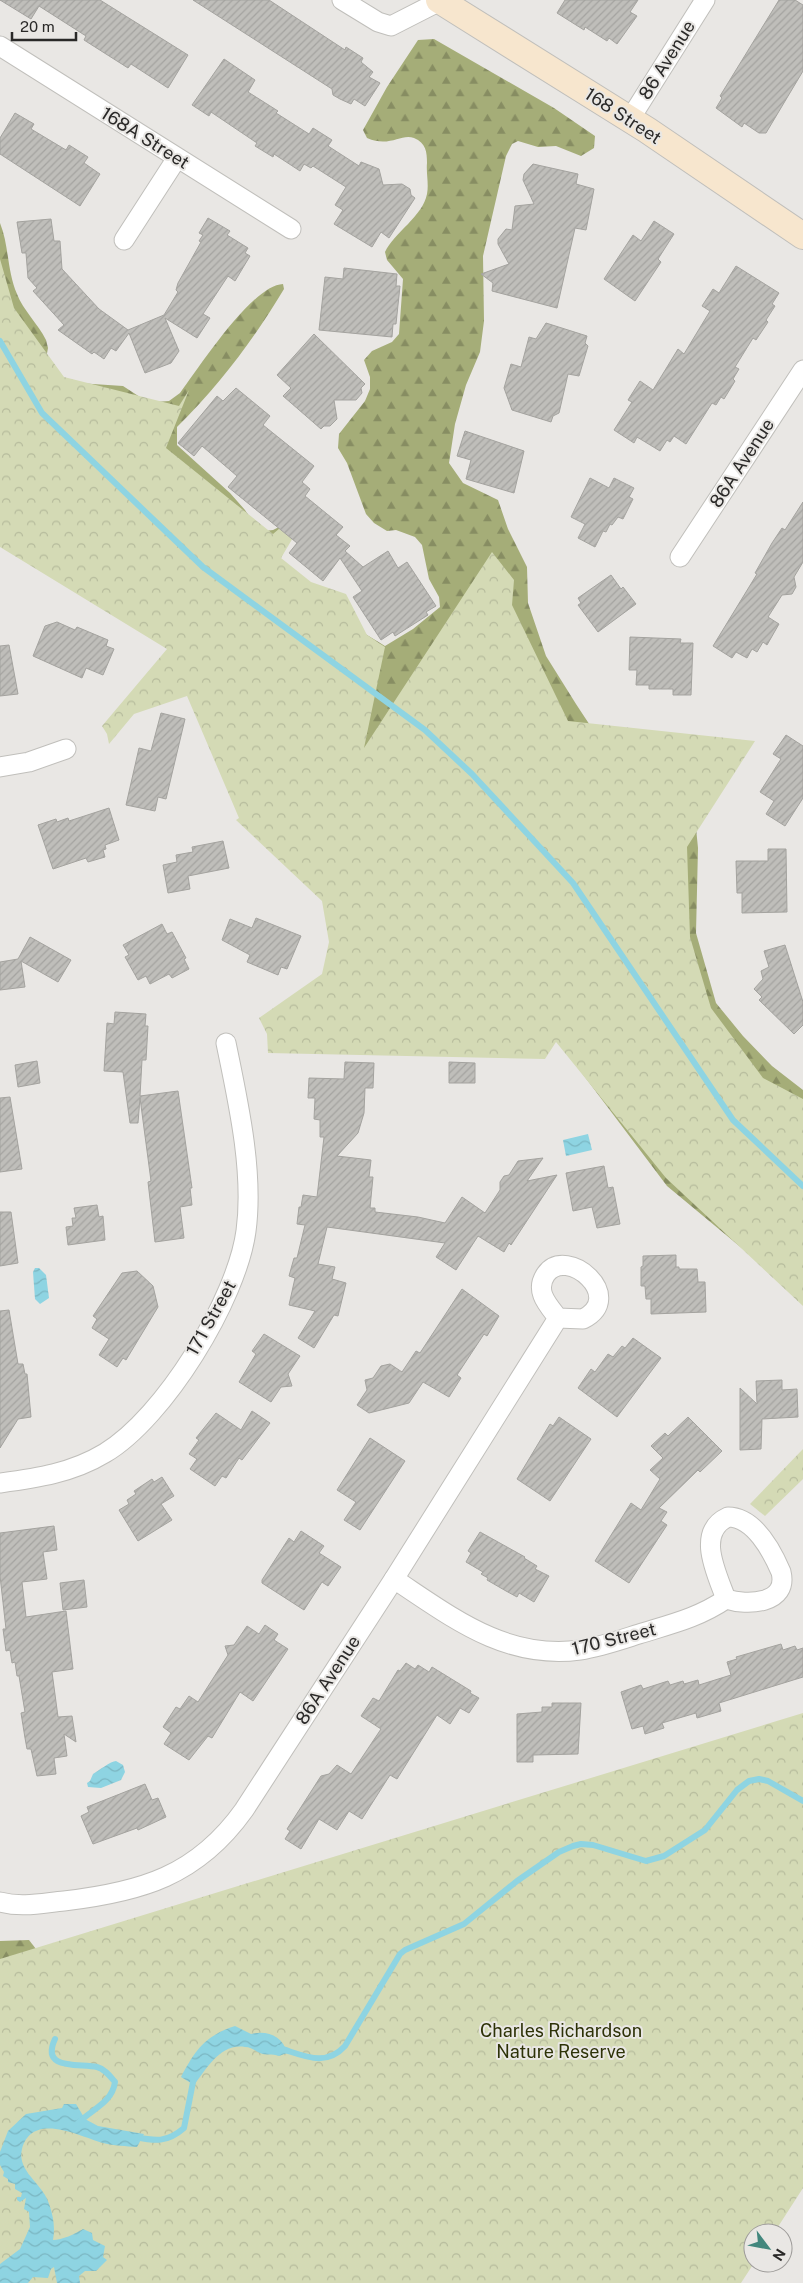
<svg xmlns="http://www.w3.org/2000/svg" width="803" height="2283" font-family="'Public Sans',sans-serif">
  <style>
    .forest { fill: url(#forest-firs) }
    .park { fill: url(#park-crowns) }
    .water { fill: url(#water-waves) }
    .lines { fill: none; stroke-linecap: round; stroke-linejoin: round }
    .stream { stroke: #8ed4e2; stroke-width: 6 }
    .building { fill: url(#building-hatch); stroke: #a4a39f }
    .street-casing { stroke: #c0bfbb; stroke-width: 21 }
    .secondary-casing { stroke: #c0bfbb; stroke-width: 28 }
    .street { stroke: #fff; stroke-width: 19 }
    .secondary { stroke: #f7e6ce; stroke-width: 26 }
    .labels { text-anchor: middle; stroke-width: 4; stroke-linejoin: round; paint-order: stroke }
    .street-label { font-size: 18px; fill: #2a2928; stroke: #e9e7e4 }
    .park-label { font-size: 18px; fill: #2d3207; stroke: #e9e7e4 }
  </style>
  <defs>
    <pattern id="forest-firs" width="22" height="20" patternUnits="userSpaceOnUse" patternTransform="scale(1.25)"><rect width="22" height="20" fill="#a5ad78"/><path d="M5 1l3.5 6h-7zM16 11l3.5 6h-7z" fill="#878d62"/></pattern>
    <pattern id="park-crowns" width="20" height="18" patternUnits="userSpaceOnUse" patternTransform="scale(1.25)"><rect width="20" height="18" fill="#d4dab5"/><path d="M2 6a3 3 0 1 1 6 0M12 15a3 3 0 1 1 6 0" fill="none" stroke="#b6bb9c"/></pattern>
    <pattern id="water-waves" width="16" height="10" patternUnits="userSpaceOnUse" patternTransform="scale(1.25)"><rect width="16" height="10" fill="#8ed4e2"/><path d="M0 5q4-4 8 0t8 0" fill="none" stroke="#7bb6c2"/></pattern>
    <pattern id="building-hatch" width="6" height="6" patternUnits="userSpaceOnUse" patternTransform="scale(1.25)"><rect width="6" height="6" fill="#bfbeba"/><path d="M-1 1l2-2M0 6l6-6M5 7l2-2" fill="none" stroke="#a4a3a0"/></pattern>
  </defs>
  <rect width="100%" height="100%" fill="#e9e7e4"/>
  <!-- forest -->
  <g class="forest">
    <path d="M434,39L554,108L595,136L594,148L581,156L556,146L538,147L518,141L512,144L506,156L483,256L484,321L480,352L466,385L455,424L449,463L463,483L498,500L508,529L527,567L528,603L546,656L576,704L603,745L694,808L698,848L696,933L716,1003L743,1036L772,1066L803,1090V1299L667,1186L536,1012L197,661L0,539V223C9,245 7,271 17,294C23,310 38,324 46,340L48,348L46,359L56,376L78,383L123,386L143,399L155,402L169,401L180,393C199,368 252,285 283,284L284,289C254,339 219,386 177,427V445L230,493L245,510L255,526L265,531L273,530L283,525H295L278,565L367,635L385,646L413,629L440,607L439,597L429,579L422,545L415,537L396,530L387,531L374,523L366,514L347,463L338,448L339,434L365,401L370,389V377L364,360L372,351L392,342L399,334L403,279L387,260L385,252C394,233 423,216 427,194C429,184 426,173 427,163C427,152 426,143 414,138C401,133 390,148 367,138L363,130L387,87L418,40Z"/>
    <polygon points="29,1940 43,1958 0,2037 0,1941"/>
  </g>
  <!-- park -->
  <g class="park">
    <polygon points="0,259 14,308 64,377 179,406 189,390 166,448 273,534 287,522 297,531 281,558 311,582 346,594 367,635 385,647 364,748 492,552 514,580 512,605 568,721 755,741 687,847 690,937 711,1008 763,1078 803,1099 803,1306 666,1178 556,1042 545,1059 268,1053 267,1034 259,1018 322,974 329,942 322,901 236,820 239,818 187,696 134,714 109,744 107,734 102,726 167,649 0,547"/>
    <polygon points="803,1449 803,1479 765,1516 750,1504"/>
    <polygon points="803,1713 803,2188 774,2233 753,2233 754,2263 741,2283 0,2283 0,1959"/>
  </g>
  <!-- water -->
  <g class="water">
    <polygon points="588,1134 592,1150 566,1156 563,1140"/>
    <polygon points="35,1268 39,1268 46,1275 49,1298 40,1304 35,1299 33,1272"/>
    <path d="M116,1761L123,1765L125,1772L121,1780L101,1788L88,1787L87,1783L90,1781L93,1774C98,1771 111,1761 116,1761Z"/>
    <path d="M235,2026L251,2034C267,2030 283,2036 287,2053L279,2056C272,2053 265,2056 260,2053C255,2051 251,2047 245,2047C220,2043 206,2070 194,2085L181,2077C195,2051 204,2036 235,2026Z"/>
    <path d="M64,2104H76L85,2119L98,2126L144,2134L137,2147C126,2146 114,2146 103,2143C79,2136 32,2111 22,2149C17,2168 37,2181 45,2195C52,2208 56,2226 53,2240C62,2240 75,2234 83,2229L92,2233L93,2240L105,2246L103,2257L107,2260L96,2271H85L79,2276L80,2283H57L54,2267L51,2269L48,2278L33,2277L28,2283H0V2264L20,2249L30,2227L29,2212L24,2209L26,2198L20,2202L17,2200V2197H21L22,2193L15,2189V2184L8,2182V2179L3,2176L4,2172L0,2165V2152L8,2131L26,2114L62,2108Z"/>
  </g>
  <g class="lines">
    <!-- stream -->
    <g class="stream">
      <polyline points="0,341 42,413 203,567 425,730 472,774 573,883 733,1120 803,1186"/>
      <path d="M55,2039C40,2071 80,2063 97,2067C105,2069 110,2076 115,2082C112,2103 92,2109 78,2123"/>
      <path d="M279,2048C303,2055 325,2068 345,2046L400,1954L405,1950L464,1924L517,1881L559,1852L573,1846L581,1844L593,1845L646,1861L664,1856L705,1830L737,1790L749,1781L759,1779L768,1781L803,1801"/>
      <path d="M135,2137C155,2141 167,2143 184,2128L194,2077"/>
    </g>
  </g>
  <!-- building -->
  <g class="building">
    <polygon points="0,0 100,0 188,55 168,88 131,64 128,68 84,40 86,36 39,6 31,19"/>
    <polygon points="193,0 269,0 345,50 346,47 363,58 361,62 373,72 369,77 380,83 365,106 354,99 351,104 340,99 333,95 332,89"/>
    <polygon points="565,0 638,0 630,12 637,16 617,44 609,38 607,41 585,27 584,30 557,13"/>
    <polygon points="779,0 795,0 803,5 803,71 766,133 759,133 744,123 742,127 716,108 722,98 720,96"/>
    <polygon points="224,59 255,80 248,92 278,111 276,113 309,134 313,128 332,140 328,146 359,166 361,162 379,169 383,185 402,184 410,189 411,195 415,198 389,238 381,232 372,247 334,224 343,210 335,205 346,187 313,166 311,168 304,164 300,171 274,154 273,157 255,146 257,143 211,112 209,116 192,105"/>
    <polygon points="15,113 34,124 31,129 66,150 69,145 88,157 84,163 100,174 80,206 0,154 0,138"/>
    <polygon points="533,164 578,174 576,184 594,189 586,230 575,228 557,308 492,291 493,283 481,274 509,264 498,244 498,239 506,229 512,230 515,206 534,204 523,180 524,174"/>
    <polygon points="208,218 230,231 227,235 248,248 245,253 250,256 235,281 228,276 226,279 203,314 210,318 197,338 165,318 179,351 171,363 145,373 129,333 116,351 111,348 104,359 94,352 92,354 58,330 64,325 33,291 37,288 28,278 26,253 22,253 17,222 51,219 54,241 60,241 62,269 99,309 128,330 164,315 178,292 176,290 178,283 201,242 199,241 203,235 199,233"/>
    <polygon points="654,221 674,234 658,259 661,262 635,301 604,279 633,235 641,241"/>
    <polygon points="736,266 779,293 772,304 775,306 766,320 768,322 756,340 753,338 735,367 739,369 733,379 735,381 724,399 721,397 716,405 712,403 686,444 674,436 670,442 667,440 660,451 637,437 634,443 614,430 632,402 628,400 640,381 653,390 678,349 684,354 710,311 702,306 713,289 719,293"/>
    <polygon points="344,268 397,274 396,286 400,286 396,324 393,324 392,337 319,330 325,277 343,279"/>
    <polygon points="546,323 587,336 585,343 588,346 579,376 568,374 559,413 553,416 551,422 512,410 504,388 511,364 521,367 529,337 536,339"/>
    <polygon points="314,334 365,384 361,388 362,393 356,400 334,400 337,419 330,426 324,426 321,429 283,396 291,388 277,375"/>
    <polygon points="236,388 270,416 263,425 314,466 302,482 310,489 305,496 343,527 336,535 350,546 345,551 363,567 388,551 398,568 407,562 436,606 426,612 428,615 395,636 393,632 381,640 353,597 362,591 340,558 323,581 289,553 297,543 228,487 237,476 202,446 194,456 178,443 217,396 223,401"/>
    <polygon points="465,431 524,451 514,493 466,479 471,460 457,456"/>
    <polygon points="590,478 609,488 614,478 634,488 629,497 633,499 623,519 618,517 612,525 610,524 606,532 603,531 595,547 578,538 585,524 571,517"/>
    <polygon points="803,502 803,562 794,577 796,587 792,594 782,595 768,617 779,624 767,645 763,642 757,652 752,649 747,658 736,652 732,658 713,646 757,574 755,573 772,543 782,528 785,530"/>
    <polygon points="611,575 621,589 623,587 636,604 598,632 578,605 581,603 578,598"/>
    <polygon points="57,622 75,630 77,627 108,640 106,646 114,649 103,675 86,668 82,678 33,656 45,626"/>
    <polygon points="630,637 681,639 680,643 693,643 691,695 673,695 673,689 649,689 649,685 636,685 637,670 629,670"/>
    <polygon points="9,645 18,694 0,696 0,646"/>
    <polygon points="161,713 185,719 166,799 158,797 155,811 126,805 139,748 151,751"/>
    <polygon points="786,735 803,746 803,798 785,826 766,814 774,801 760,792 781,759 773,754"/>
    <polygon points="109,808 119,840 105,845 106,849 103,850 105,857 88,862 86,858 53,869 38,825 56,819 57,822 68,818 69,821"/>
    <polygon points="223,841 229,868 188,876 190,889 168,893 163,865 177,862 176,855 193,852 192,847"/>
    <polygon points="768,849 786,849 787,912 742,913 742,893 737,893 736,861 768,861"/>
    <polygon points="256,918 301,936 287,969 281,967 278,975 247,962 250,955 222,940 230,919 252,928"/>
    <polygon points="162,924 167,934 172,932 186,958 184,959 189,969 172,978 169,974 150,984 146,976 138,980 125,957 129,955 123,945"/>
    <polygon points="30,937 71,960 58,982 21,961 25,987 0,990 0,962 18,959"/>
    <polygon points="785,945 803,1002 803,1025 794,1034 759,1000 762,997 754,989 763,979 761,971 769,967 764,951"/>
    <polygon points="115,1012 146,1014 145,1026 148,1026 146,1060 142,1060 140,1096 178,1091 192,1188 190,1188 192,1205 180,1207 184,1238 155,1242 148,1182 151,1181 140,1098 138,1123 130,1123 123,1072 104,1071 107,1023 114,1024"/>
    <polygon points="37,1061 40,1083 18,1087 15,1065"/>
    <polygon points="345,1062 374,1063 373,1088 365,1088 364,1113 358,1133 337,1156 371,1160 369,1177 373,1177 370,1208 375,1208 375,1212 418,1217 445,1223 462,1197 485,1213 500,1190 500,1182 504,1176 509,1175 518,1161 543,1158 527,1181 557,1175 511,1245 509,1243 504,1252 478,1236 456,1270 436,1257 445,1243 327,1227 318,1264 335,1267 332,1279 346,1283 338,1316 334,1315 314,1348 298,1338 315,1311 289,1305 295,1278 289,1276 294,1258 297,1258 305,1225 297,1224 299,1207 301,1207 303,1195 317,1197 324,1137 320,1137 320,1120 314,1119 315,1098 308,1098 309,1078 344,1079"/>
    <polygon points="449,1062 475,1063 475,1083 449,1083"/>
    <polygon points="10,1097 22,1169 0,1172 0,1098"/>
    <polygon points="604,1166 608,1188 613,1187 620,1224 597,1228 592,1207 573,1211 566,1173"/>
    <polygon points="97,1205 99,1217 103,1216 105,1240 68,1245 66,1227 73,1226 72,1218 76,1218 74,1208"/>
    <polygon points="0,1212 11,1212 18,1263 0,1266"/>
    <polygon points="676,1255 676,1267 679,1267 679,1269 697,1269 698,1282 705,1282 706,1312 651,1314 651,1299 646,1299 645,1286 641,1286 641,1267 643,1266 643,1256"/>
    <polygon points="137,1271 153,1286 158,1307 126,1360 123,1358 117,1367 99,1355 109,1339 92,1328 97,1319 93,1316 122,1273"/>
    <polygon points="462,1289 499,1316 487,1336 484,1334 457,1375 461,1378 449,1397 423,1382 409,1403 369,1413 357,1405 367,1390 365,1380 373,1378 381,1366 390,1364 402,1372 416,1351 420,1353"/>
    <polygon points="9,1310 18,1364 23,1364 25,1374 27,1374 31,1417 18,1419 0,1448 0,1311"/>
    <polygon points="264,1334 300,1356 288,1374 292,1386 281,1387 271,1402 239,1382 256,1354 252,1351"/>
    <polygon points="633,1338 661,1358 617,1417 578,1388 591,1369 595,1372 608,1354 613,1357 622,1346 625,1348"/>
    <polygon points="782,1380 782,1390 797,1389 798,1417 762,1419 761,1449 740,1450 740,1388 757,1404 756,1381"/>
    <polygon points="252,1411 270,1423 242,1460 239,1458 226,1478 222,1476 215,1486 190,1469 197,1459 189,1454 199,1440 196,1438 216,1413 241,1430"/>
    <polygon points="559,1417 591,1439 550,1501 517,1479 550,1424 553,1426"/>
    <polygon points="688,1417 722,1451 700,1472 698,1470 659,1508 667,1512 661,1521 667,1525 629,1583 595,1561 631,1503 641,1510 660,1479 650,1470 663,1458 651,1446 665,1433 668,1436"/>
    <polygon points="370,1438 405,1461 360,1530 344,1520 356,1502 337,1490"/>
    <polygon points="162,1477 174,1496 161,1504 172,1520 138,1541 119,1510 129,1504 127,1500 136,1494 134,1491 152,1479 154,1482"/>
    <polygon points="54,1526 57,1550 43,1552 47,1579 22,1582 26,1617 66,1611 73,1669 52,1672 58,1717 72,1716 76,1742 64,1734 67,1756 54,1758 56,1774 37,1776 31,1749 27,1749 25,1738 21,1713 25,1712 19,1676 17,1676 15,1662 12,1663 10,1650 6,1651 3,1629 6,1629 0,1576 0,1533"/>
    <polygon points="301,1531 324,1546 319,1553 341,1567 328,1586 322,1582 304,1610 262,1583 262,1580 289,1538 294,1542"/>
    <polygon points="480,1532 525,1557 524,1558 537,1566 535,1569 549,1576 534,1602 519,1593 517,1597 506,1591 487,1580 488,1578 481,1574 483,1572 466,1562 471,1553 468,1551"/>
    <polygon points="84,1580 87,1607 63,1610 60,1583"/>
    <polygon points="265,1625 278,1634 274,1640 288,1649 253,1701 240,1692 212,1738 208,1736 189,1760 164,1744 171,1733 163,1727 176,1707 180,1709 189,1696 198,1702 228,1655 225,1646 234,1645 247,1626 259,1634"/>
    <polygon points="781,1644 783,1650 795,1646 797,1650 803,1648 803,1677 719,1703 721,1711 697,1718 696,1713 662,1723 664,1728 645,1734 643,1726 632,1729 621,1692 641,1685 643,1689 668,1681 670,1685 683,1681 684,1684 698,1680 699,1685 731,1675 727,1662 737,1659 736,1657"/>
    <polygon points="406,1663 415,1669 418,1665 429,1672 432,1667 471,1691 470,1693 479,1698 469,1713 460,1708 450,1724 437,1715 397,1779 390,1775 362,1819 349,1811 337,1830 319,1819 301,1849 285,1839 290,1831 287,1829 321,1776 329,1774 337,1765 351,1774 381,1729 361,1716 373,1698 379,1701 398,1670 400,1671"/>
    <polygon points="552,1703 581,1703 578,1754 533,1755 533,1762 517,1762 517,1714 542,1712 542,1707 552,1707"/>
    <polygon points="145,1784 152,1800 158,1798 166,1817 138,1830 137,1828 93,1844 81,1816 89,1812 87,1807"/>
  </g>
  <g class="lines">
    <defs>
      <g id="street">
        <polyline points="342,0 378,22 391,26 440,1"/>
        <polyline points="0,46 291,229"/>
        <polyline points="630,119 705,0"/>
        <polyline points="124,240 177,158"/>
        <polyline points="680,557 803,370"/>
        <polyline points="0,767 29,762 66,749"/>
        <path d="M0,1483C37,1478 72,1473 105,1453C164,1418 237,1299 246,1231C254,1172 238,1101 226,1043"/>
        <path d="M728,1517C754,1517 772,1551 781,1572C789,1604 747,1606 726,1599C717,1574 695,1532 728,1517Z"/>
        <path d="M394,1579C453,1618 506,1660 580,1650C600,1647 620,1640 639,1634C671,1624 698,1618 726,1599"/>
        <path d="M0,1902C21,1908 43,1903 64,1901C141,1892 197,1876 244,1810L394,1579L558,1318L583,1319C627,1297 567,1245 546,1274C534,1291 548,1305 558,1318"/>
      </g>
      <polyline id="secondary" points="439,0 647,130 803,236"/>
    </defs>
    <!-- street casing -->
    <use href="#street" class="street-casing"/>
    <!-- secondary casing -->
    <use href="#secondary" class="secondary-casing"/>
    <!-- street -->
    <use href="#street" class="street"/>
    <!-- secondary -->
    <use href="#secondary" class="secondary"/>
  </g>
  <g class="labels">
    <!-- street labels -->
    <g class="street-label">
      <text transform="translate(667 60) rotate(-58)" y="6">86 Avenue</text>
      <text transform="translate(623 116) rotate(33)" y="6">168 Street</text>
      <text transform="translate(145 138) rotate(32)" y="6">168A Street</text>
      <text transform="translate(742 463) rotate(-57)" y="6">86A Avenue</text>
      <text transform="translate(211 1318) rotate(-61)" y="6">171 Street</text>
      <text transform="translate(614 1639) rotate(-14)" y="6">170 Street</text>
      <text transform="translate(328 1680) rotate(-57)" y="6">86A Avenue</text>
    </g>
    <!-- park labels -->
    <g class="park-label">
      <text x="561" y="2037">Charles Richardson<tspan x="561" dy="21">Nature Reserve</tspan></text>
    </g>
  </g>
  <!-- north arrow -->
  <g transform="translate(768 2248) rotate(122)"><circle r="24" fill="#e9e7e4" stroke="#9d9b99"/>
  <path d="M0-4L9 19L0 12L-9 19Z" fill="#42877d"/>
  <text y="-8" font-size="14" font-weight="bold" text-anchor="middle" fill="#2a2928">N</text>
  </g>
  <!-- scale -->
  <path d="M12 32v8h64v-8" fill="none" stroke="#2a2928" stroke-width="2.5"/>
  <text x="20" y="32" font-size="15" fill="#2a2928" stroke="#e9e7e4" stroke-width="4" paint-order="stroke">20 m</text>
</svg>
